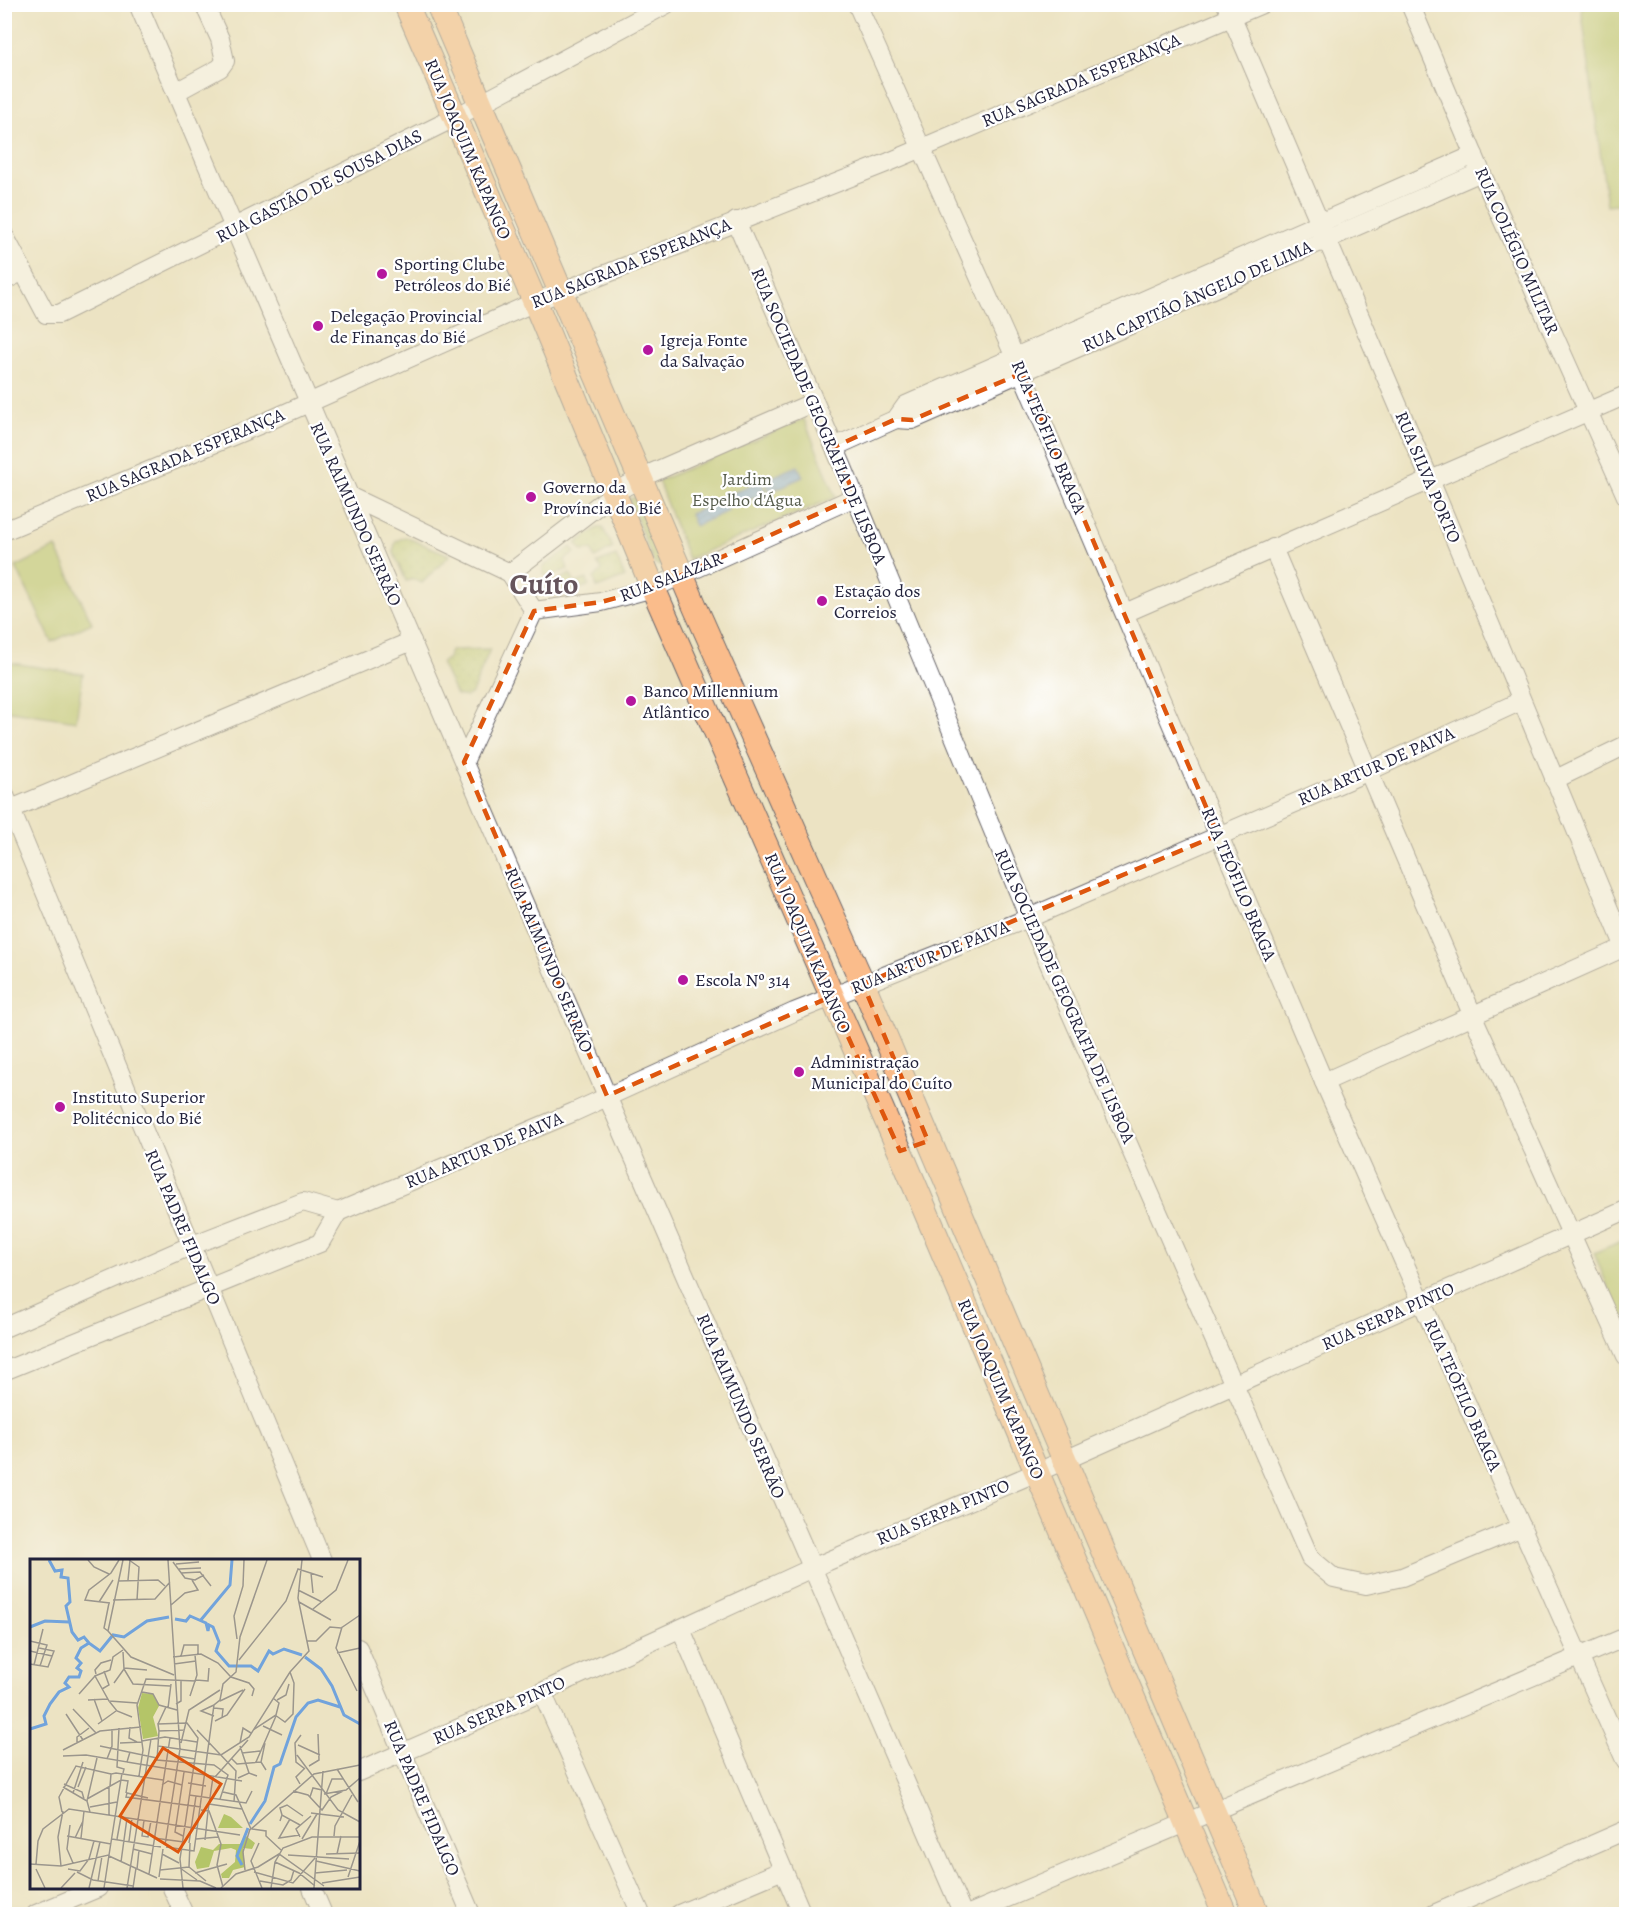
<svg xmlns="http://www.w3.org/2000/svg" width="1631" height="1919" font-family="Alegreya,serif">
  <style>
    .grass { fill: url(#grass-dots); stroke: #6b7452; stroke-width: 1.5 }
    .green { fill: #b4c568; stroke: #6b7452; stroke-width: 1.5 }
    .water { fill: url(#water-waves); stroke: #4a628c; stroke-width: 1.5 }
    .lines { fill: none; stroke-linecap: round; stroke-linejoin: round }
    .minor-casing { stroke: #69666b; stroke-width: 20 }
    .major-casing { stroke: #69666b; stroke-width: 26 }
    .minor { stroke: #fff; stroke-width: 18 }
    .major { stroke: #fabc8b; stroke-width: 24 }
    .marked { fill: none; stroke: #de560e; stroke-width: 4.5; stroke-dasharray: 12 8; stroke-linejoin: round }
    .poi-dot { fill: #b5179e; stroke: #fff; stroke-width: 2 }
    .labels { text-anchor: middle; stroke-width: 4.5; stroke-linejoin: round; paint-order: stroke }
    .street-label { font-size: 18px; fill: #22223b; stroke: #fff }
    .poi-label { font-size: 18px; fill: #22223b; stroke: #fff; text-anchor: start }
    .park-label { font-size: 18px; fill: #555b4b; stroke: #fff }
    .town-label { font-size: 30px; font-weight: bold; fill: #66555c; stroke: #fff }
    .inset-river { fill: none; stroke: #71a3dc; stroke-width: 3 }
    .inset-road { fill: none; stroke: #9b968d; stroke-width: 1.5 }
    .view { fill: #de560e; fill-opacity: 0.15; stroke: #de560e; stroke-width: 3 }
    .inset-edge { fill: none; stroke: #22223b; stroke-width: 3 }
  </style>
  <defs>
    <pattern id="grass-dots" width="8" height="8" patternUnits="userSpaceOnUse" patternTransform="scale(1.5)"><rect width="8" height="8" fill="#b4c568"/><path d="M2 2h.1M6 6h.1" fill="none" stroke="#9aa95b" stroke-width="1.8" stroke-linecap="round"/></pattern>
    <pattern id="water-waves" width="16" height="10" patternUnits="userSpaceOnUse" patternTransform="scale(1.5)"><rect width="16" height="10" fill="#71a3dc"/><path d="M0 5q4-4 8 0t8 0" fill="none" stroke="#5c84b4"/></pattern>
  </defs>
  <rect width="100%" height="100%" fill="#fff"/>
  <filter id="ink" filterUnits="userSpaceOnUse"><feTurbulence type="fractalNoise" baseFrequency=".0167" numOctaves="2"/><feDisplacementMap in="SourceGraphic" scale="12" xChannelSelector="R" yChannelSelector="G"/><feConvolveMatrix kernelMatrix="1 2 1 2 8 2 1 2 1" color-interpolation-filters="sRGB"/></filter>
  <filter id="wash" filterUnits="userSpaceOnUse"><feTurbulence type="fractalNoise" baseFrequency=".008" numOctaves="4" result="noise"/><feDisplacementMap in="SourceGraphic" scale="24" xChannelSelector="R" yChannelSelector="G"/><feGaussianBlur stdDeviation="1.35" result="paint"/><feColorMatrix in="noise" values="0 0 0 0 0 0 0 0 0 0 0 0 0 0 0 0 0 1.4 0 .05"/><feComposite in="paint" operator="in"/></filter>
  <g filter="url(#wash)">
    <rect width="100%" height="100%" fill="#ece3c3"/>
    <!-- grass -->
    <g class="grass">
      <polygon points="636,497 665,563 662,566 654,564 629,499"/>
      <polygon points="598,528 603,528 613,548 595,558 592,550 582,551 576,543"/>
      <polygon points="405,537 450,555 422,583 414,579 406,581 393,551 396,541"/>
      <polygon points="571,547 575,553 565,560 568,569 550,577 543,574 543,567"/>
      <polygon points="616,556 625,577 597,588 594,578 602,570 597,563"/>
      <polygon points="570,574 575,583 587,579 589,586 555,595 551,592 552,583"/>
      <polygon points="490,649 472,693 466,697 456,695 441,663 448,658 450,650"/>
    </g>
    <!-- green -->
    <g class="green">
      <polygon points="1581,5 1626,5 1626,203 1607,205"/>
      <polygon points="804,419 836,497 688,559 658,481"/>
      <polygon points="56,547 92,623 52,642 16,567"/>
      <polygon points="5,662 83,674 76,721 5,710"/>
      <polygon points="1626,1239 1626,1332 1594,1253"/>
    </g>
    <!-- water -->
    <g class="water">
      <polygon points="798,466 803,477 770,492 765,480"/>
      <polygon points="761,481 766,493 733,506 728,495"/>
      <polygon points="723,500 728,511 695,526 690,514"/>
    </g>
  </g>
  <g filter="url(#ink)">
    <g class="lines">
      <defs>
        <g id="minor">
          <polyline points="138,4 607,1096 963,1914"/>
          <polyline points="857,4 1018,364 1324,1082 1626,1762"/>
          <polyline points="1226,4 1430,480 1626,950"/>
          <polyline points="1410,4 1481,172 1626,496"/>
          <polyline points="176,92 220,68 225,61 220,39 204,4"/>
          <polyline points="736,221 842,465 1029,918 1310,1558 1334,1578 1366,1585 1402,1577 1522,1527"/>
          <polyline points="4,235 46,314 59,314 454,118 667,4"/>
          <polyline points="4,281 23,271"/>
          <polyline points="896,419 912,420 1481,172"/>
          <polyline points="834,447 896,419 906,405 1474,155"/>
          <polyline points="349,496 510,573 613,494 640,478 814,402"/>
          <polyline points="4,531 259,425 535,302 889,162 1262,4"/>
          <polyline points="1273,548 1472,1014 1626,1356"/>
          <polyline points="510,573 534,611"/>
          <polyline points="1125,613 1626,395"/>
          <polyline points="464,762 534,611 601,602 653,588 855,497"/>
          <polyline points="1554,780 1626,745"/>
          <polyline points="4,793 322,1560"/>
          <polyline points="4,812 412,641"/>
          <polyline points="1324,1082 1625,947"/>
          <polyline points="338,1212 574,1112 794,1012 1029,918 1369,771 1521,701"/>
          <polyline points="4,1328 190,1246 303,1202 338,1212"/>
          <polyline points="4,1371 320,1243 338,1212"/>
          <polyline points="681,1629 802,1914"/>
          <polyline points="358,1648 471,1914"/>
          <polyline points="542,1692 641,1914"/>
          <polyline points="358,1772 542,1692 812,1568 1063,1461 1626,1210"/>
          <polyline points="172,1888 184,1914"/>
          <polyline points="312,1888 323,1914"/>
          <polyline points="36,1914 98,1888"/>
          <polyline points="679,1914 783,1870"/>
          <polyline points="969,1914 1626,1637"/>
          <polyline points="1434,1914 1626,1830"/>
        </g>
        <g id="major">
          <polyline points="406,4 535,302 653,588 900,1151 1225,1914"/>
          <polyline points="438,4 696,609 863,984 1257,1914"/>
        </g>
      </defs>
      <!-- minor casing -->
      <use href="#minor" class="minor-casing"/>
      <!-- major casing -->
      <use href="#major" class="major-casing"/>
      <!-- minor -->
      <use href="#minor" class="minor"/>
      <!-- major -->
      <use href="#major" class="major"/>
    </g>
  </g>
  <!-- marked area -->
  <path d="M0 0H1631V1919H0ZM1022,373L1218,835L863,984L928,1141L900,1151L830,997L607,1096L464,762L534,611L601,602L653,588L855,497L834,447L896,419L912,420Z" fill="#ece3c3" fill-opacity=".55" fill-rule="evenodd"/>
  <path class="marked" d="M1022,373L1218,835L863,984L928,1141L900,1151L830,997L607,1096L464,762L534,611L601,602L653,588L855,497L834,447L896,419L912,420Z"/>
  <!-- markers -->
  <g class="poi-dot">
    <circle cx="382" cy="274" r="6"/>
    <circle cx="318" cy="326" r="6"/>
    <circle cx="648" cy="350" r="6"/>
    <circle cx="531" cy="497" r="6"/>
    <circle cx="822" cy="601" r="6"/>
    <circle cx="631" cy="701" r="6"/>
    <circle cx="683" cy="980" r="6"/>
    <circle cx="799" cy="1072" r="6"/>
    <circle cx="60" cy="1107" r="6"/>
  </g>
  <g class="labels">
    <!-- street labels -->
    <g class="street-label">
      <text transform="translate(1081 80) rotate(-23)" y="6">RUA SAGRADA ESPERANÇA</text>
      <text transform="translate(468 149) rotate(67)" y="6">RUA JOAQUIM KAPANGO</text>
      <text transform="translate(319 186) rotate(-27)" y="6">RUA GASTÃO DE SOUSA DIAS</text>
      <text transform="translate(1517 251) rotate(66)" y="6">RUA COLÉGIO MILITAR</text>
      <text transform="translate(631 263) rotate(-22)" y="6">RUA SAGRADA ESPERANÇA</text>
      <text transform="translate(1197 296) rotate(-24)" y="6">RUA CAPITÃO ÂNGELO DE LIMA</text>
      <text transform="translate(819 416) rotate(67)" y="6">RUA SOCIEDADE GEOGRAFIA DE LISBOA</text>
      <text transform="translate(1049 437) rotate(67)" y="6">RUA TEÓFILO BRAGA</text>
      <text transform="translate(185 455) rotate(-23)" y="6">RUA SAGRADA ESPERANÇA</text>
      <text transform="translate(1428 477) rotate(67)" y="6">RUA SILVA PORTO</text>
      <text transform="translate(356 514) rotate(66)" y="6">RUA RAIMUNDO SERRÃO</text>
      <text transform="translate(671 577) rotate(-21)" y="6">RUA SALAZAR</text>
      <text transform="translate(1376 766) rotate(-24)" y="6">RUA ARTUR DE PAIVA</text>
      <text transform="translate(1239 884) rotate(67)" y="6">RUA TEÓFILO BRAGA</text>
      <text transform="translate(808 943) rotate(67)" y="6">RUA JOAQUIM KAPANGO</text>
      <text transform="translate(930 957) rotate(-22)" y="6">RUA ARTUR DE PAIVA</text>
      <text transform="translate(549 960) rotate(67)" y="6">RUA RAIMUNDO SERRÃO</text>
      <text transform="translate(1065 996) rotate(66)" y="6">RUA SOCIEDADE GEOGRAFIA DE LISBOA</text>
      <text transform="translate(484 1150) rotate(-23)" y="6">RUA ARTUR DE PAIVA</text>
      <text transform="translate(183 1227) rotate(67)" y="6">RUA PADRE FIDALGO</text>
      <text transform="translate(1388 1316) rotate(-24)" y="6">RUA SERPA PINTO</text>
      <text transform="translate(1001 1389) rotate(67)" y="6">RUA JOAQUIM KAPANGO</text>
      <text transform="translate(1463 1395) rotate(66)" y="6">RUA TEÓFILO BRAGA</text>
      <text transform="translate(741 1406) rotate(67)" y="6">RUA RAIMUNDO SERRÃO</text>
      <text transform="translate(943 1512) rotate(-23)" y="6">RUA SERPA PINTO</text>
      <text transform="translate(499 1710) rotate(-24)" y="6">RUA SERPA PINTO</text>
      <text transform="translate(422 1798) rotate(67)" y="6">RUA PADRE FIDALGO</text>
    </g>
    <!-- poi labels -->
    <g class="poi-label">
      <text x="394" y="270">Sporting Clube<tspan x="394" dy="21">Petróleos do Bié</tspan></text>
      <text x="330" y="322">Delegação Provincial<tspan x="330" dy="21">de Finanças do Bié</tspan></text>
      <text x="660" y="346">Igreja Fonte<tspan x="660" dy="21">da Salvação</tspan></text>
      <text x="543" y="493">Governo da<tspan x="543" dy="21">Província do Bié</tspan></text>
      <text x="834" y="597">Estação dos<tspan x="834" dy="21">Correios</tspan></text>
      <text x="643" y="697">Banco Millennium<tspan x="643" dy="21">Atlântico</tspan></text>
      <text x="695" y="986">Escola Nº 314</text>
      <text x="811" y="1068">Administração<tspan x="811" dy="21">Municipal do Cuíto</tspan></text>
      <text x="72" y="1103">Instituto Superior<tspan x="72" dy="21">Politécnico do Bié</tspan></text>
    </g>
    <!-- park labels -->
    <g class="park-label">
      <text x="747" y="485">Jardim<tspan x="747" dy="21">Espelho d'Água</tspan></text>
    </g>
    <!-- town labels -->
    <g class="town-label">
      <text x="544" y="594">Cuíto</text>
    </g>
  </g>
  <!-- overview -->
  <g transform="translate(30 1559)">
    <rect width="330" height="330" fill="#ece3c3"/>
    <path d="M194,255L201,258L213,269H188ZM216,277L225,284L222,290L213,289L215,308L203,311L199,319H192L191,315L205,303L206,291L201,289L184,292L179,308L167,310L165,303L171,288L183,291L189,285H210Z" fill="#b4c568"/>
    <path d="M112,134L123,135L129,147L123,158L128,177L113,180L108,149Z" fill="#b4c568"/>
    <path class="inset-river" d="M19,1L25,12L32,11L31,18L38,19L40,43L36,47L42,73L48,81L54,78L59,84M145,60L156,62L160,57L176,64L178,72L179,66L183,68L189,83L186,92L199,107H221L228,112L239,92L243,95L254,90L272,96M170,62L200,26L202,1M0,68L15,62L39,63M275,98L291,110L302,127L314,156L330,165M0,170L16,165L14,157L20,145L29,133L39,128L35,124L39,118H49L51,112L47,109L51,104L46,99L51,89L59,84L70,92L83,76L94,78L117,62L139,58M220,265L235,242L244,208L250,205L266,158L278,144L288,141L310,148M212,306L207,297L218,269"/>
    <path class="inset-road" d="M58,1L64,8L79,15M93,1L78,72L101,98L144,116M99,1L109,8L107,41M143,3L155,19L165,21L174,16M146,5L169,3M149,10L171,9M151,14L170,13L181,27M281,14L283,34M98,21L100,1M88,22L128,21L135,27M268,31L292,43M83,41L125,40L140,23M69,43L83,21M269,43L301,61M80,44L55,41L59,31L81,14L89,1M141,46L155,34L168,31L162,21M283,50L306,31L318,1M312,68L306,89L327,132M78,72L74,69L79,44M207,80L204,57L213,27L214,1M0,82L17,86L10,107M277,82H286L300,68L311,69L330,56M93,91L83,98L80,111L65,117L79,142L107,144M0,92L22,97M307,94L330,89M151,97L154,86H168V95M143,98L171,95L188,104L201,118L219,124L224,130L222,137M209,101L256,42L268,10L293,18M0,105L18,108L24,92L9,89M144,105L166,102M4,106L13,70M94,109L117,111M94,110L103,125L140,127M66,115L65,111L71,104L81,101M166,121L178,122L179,109M84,124L94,110L93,93M72,130L79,126L74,112M112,133L123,135L129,146L136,148M49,135L65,117M160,137L167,116L165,96M64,140L72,162M58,141L78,140M247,141L256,136L259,125M79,142L87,152L102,158M190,142L213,131M146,145L151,142V122M138,149L141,125M184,149L193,150L192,159M43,150L66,174M36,155L53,181M245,156L255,163L263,155L264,124L260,113M184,157L171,152L184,146M185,162L197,156L215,130M68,165L86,152M128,165L136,148L147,151M233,167L252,176M100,168L99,179L107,183M89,169L87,208L94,210L93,214M167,171L206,212L204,243M223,171L246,156L249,144L243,139M129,172L127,201L184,206L198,216L190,240M271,176L265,184L266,203L275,210M112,182L135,178L167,183M47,184V178L59,169M90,184L112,183M151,184L159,151L190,131M210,184L213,169L221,174M235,184L231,203L236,211M268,186L290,196M70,187L127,199M128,187L191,196L219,178L260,113L279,92L268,39L272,1M210,187L219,214M33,191L70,172L111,168M212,194L230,192M267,196L308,251L330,263M33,197L56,196L97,203L100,193M147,197L165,200M77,200L82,187V170M202,200L207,205L231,203M97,203L212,222M226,203L246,157M279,207L289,201L288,175M307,210L328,243M109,217L113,191L107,146L116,120L166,122M185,218L218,181M208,219L219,214L227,217M158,224L176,227M34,225L52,233L54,240M270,225L266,218L275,209M132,226L138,222L152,226M80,227L81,215L86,214L133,221M33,228L57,242L60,253M48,228L56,208M263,232L278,236L292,251L301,238L313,232M193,233L206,236L221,270L284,215L330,206M43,234L53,203M294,235L316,231L330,219M296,235L302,220H313M159,236L216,244L222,232M280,238L283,229L292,231M118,239L97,234L96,238L171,248M57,240L91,221L98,222L96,234M57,242L67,199M179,245L212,250M60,248L87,243M171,251L179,252L191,285L187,306L193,328M178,252L183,218M32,253L29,238L46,207L81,215M281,254L314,258M79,256V228M252,256L250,249L257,246L273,257M260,260L249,279L270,276M114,261L112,277L118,278L121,262M250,262L252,256L270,266M40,266L37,290L43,304M222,270L236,272V277L251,291M37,277L81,285M153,277L145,273L154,213M304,277L305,267L322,236M270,278L266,270L281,257M45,279L53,262M51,279L54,252M124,279L154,283M82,280L131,288M87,280L91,258M166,280L188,278M272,280L287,255M175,281L178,252M99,282L102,259M159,284L166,237M160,284L159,308L176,322M229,284L221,302L232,329M135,286L150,190L138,1M136,288L164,292L184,146L190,141L193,125L206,113L210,78L237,1M103,290L122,295M132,295L149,304M296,295L330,294M307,295L311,277M258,296L319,300M79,297L127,319M286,302L330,312M91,303L97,259M245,303L269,314L285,327M0,305L31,307L79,296L92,214M6,305L8,282L13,270L39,250L210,276M31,307L28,278L33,252M150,309L167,321M6,310L15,329M38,310L50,312L59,300L64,282M107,310L109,291M130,311L159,308M215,311L213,293L220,270M47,313L63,321L103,327M224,313L263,324L285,299M165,314L197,305M285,314L317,311M119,315L140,179M129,318L133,290M318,318L330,282M130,320L170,322L186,329M68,322L72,297M230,322L253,326L261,321L264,311M292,324L330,318M31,329L45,314M59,329L70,283M74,329L79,296M97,329L121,180M103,329L106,309M153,329L150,300L168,179L157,164L128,165L129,172L155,171M191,329L206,315L228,308L249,295L294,327M241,329L245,303L253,289L282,278H330M284,329L293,212"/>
    <path class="view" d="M133,189L191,225L148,293L90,257Z"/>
    <rect width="330" height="330" class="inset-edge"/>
  </g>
  <!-- margin -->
  <rect width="1631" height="1919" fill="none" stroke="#fff" stroke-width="24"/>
</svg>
